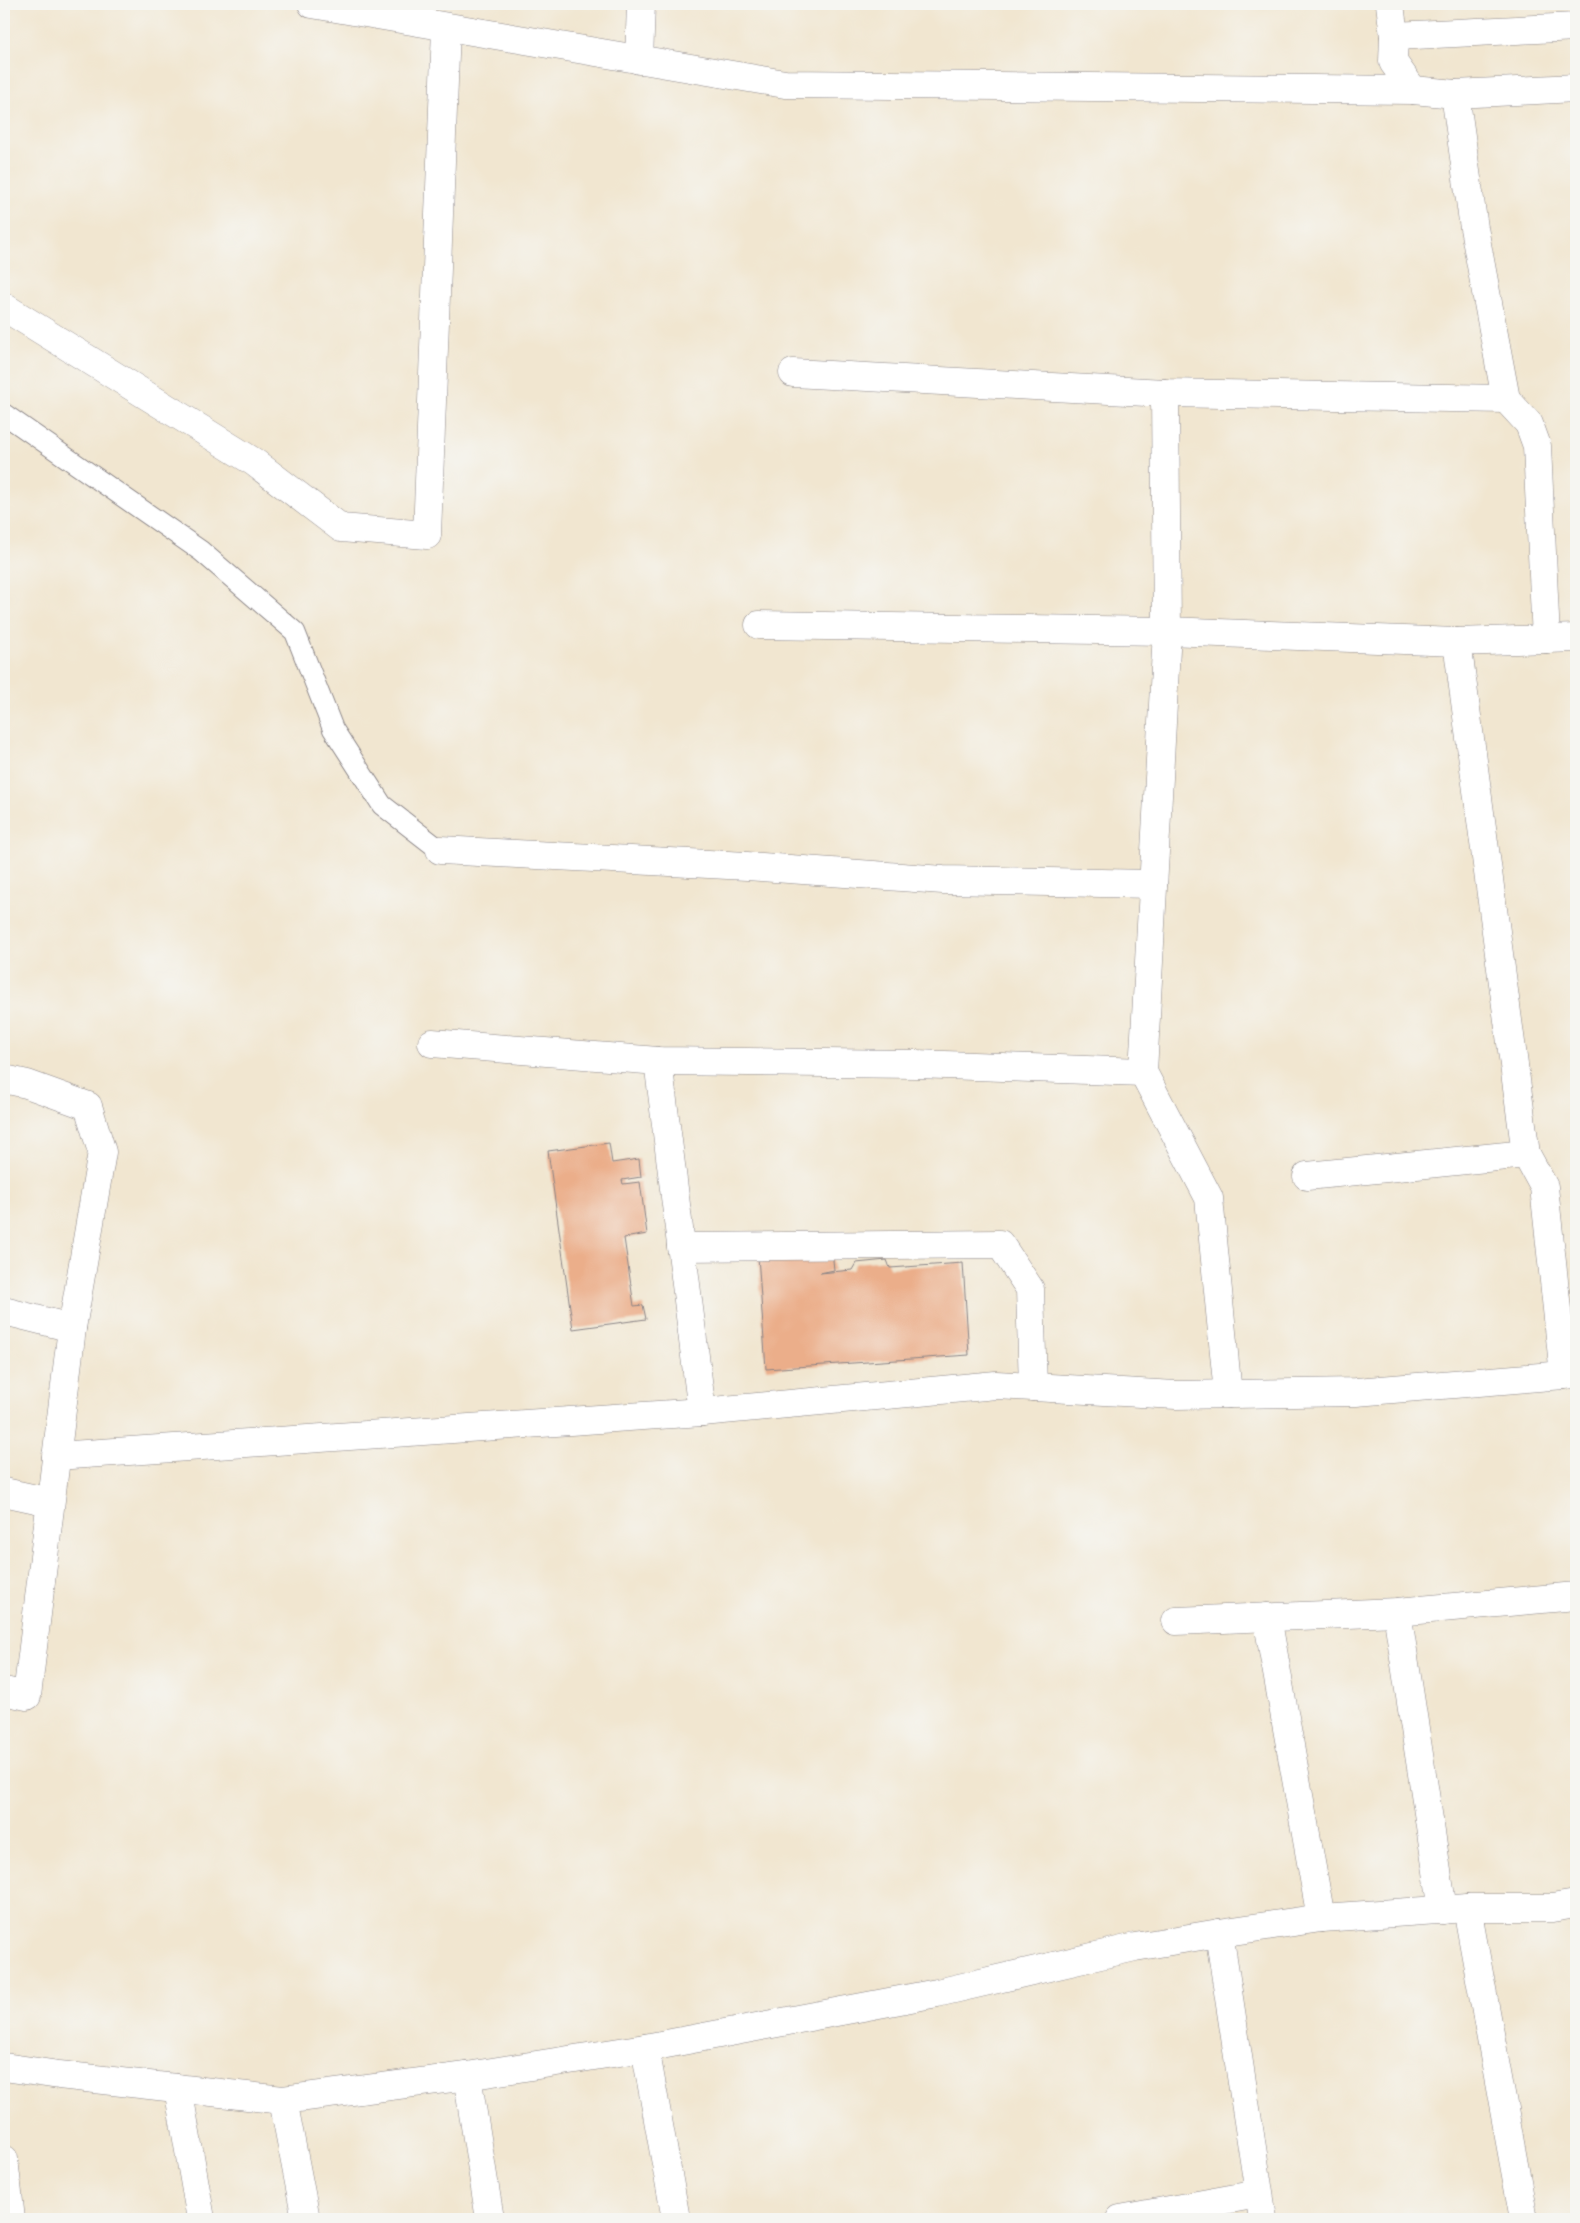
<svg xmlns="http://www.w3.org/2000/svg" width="1580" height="2223" font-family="Mali,sans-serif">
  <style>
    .building { fill: #ebae8a }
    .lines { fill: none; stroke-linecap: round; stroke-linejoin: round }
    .lane-casing { stroke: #8a8486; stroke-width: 22 }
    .street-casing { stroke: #8a8486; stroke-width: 29 }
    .lane { stroke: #fff; stroke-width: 20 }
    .street { stroke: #fff; stroke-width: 28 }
  </style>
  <rect width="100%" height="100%" fill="#f6f6f2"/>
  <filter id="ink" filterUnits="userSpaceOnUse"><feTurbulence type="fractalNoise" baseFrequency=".02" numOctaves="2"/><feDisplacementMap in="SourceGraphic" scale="10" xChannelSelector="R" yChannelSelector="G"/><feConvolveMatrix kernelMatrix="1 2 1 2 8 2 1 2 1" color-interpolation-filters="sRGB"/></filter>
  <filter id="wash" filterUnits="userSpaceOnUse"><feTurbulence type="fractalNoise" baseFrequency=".0096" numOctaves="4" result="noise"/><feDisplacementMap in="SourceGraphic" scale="20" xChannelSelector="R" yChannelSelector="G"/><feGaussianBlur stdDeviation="1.12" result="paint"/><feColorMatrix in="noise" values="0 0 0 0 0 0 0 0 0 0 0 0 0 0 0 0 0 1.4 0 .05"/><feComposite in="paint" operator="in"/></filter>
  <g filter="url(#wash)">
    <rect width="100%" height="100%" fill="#f1e6d0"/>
    <g id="blocks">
      <!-- building -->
      <g class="building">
        <polygon points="609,1143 612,1163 639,1159 641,1177 622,1180 623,1184 640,1182 647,1234 624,1238 634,1306 643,1305 646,1319 573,1329 548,1151"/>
        <polygon points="832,1250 834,1270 820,1273 852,1270 856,1263 887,1260 890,1268 963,1263 969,1355 766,1369 758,1256"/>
      </g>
    </g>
  </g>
  <g filter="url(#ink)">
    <use href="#blocks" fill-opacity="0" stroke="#8a8486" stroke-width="1"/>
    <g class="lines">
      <defs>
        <polyline id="lane" points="4,414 201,551 295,632 333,729 382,805 440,850"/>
        <g id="street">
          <polyline points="312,4 785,84 1413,90 1455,94 1576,88"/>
          <polyline points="1390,4 1394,36 1393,62 1413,90"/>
          <polyline points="1394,36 1576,27"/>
          <polyline points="639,60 641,4"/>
          <polyline points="1455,94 1474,228 1506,399 1529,424 1537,446 1546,639"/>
          <polyline points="4,307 254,462 341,528 427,535 446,28"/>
          <polyline points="793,373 1165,393 1506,399"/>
          <polyline points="1165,393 1167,631 1143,1072 1209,1198 1228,1394"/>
          <polyline points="759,625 1167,631 1457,642 1576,638"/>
          <polyline points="1457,642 1526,1154 1544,1187 1564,1375"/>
          <polyline points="440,850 747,866 943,880 1153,884"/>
          <polyline points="432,1043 658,1061 916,1064 1143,1072"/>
          <polyline points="658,1061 702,1412"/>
          <polyline points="4,1079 27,1084 88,1106 102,1152 72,1328 27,1696 4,1691"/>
          <polyline points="1307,1176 1526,1154"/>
          <polyline points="681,1247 1000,1244 1030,1289 1033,1387"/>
          <polyline points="4,1311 72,1328"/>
          <polyline points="56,1456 702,1412 996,1385 1176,1395 1356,1392 1576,1374"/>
          <polyline points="4,1492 50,1502"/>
          <polyline points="1397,1612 1443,1910"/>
          <polyline points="1267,1617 1321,1918"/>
          <polyline points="1176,1621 1397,1612 1576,1596"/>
          <polyline points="1467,1908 1524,2219"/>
          <polyline points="1219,1933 1263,2219"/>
          <polyline points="645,2048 676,2219"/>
          <polyline points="4,2067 59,2075 283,2100 467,2076 645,2048 937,1993 1135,1947 1219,1933 1321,1918 1467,1908 1552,1908 1576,1904"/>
          <polyline points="467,2076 490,2219"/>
          <polyline points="178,2088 201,2219"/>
          <polyline points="283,2100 306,2219"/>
          <polyline points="4,2159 11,2219"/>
          <polyline points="1120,2219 1258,2194"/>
        </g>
      </defs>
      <!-- lane casing -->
      <use href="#lane" class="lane-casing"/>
      <!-- street casing -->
      <use href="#street" class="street-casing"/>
      <!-- lane -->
      <use href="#lane" class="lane"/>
      <!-- street -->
      <use href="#street" class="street"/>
    </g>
  </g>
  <!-- margin -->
  <rect width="1580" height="2223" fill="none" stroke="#f6f6f2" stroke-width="20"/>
</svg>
